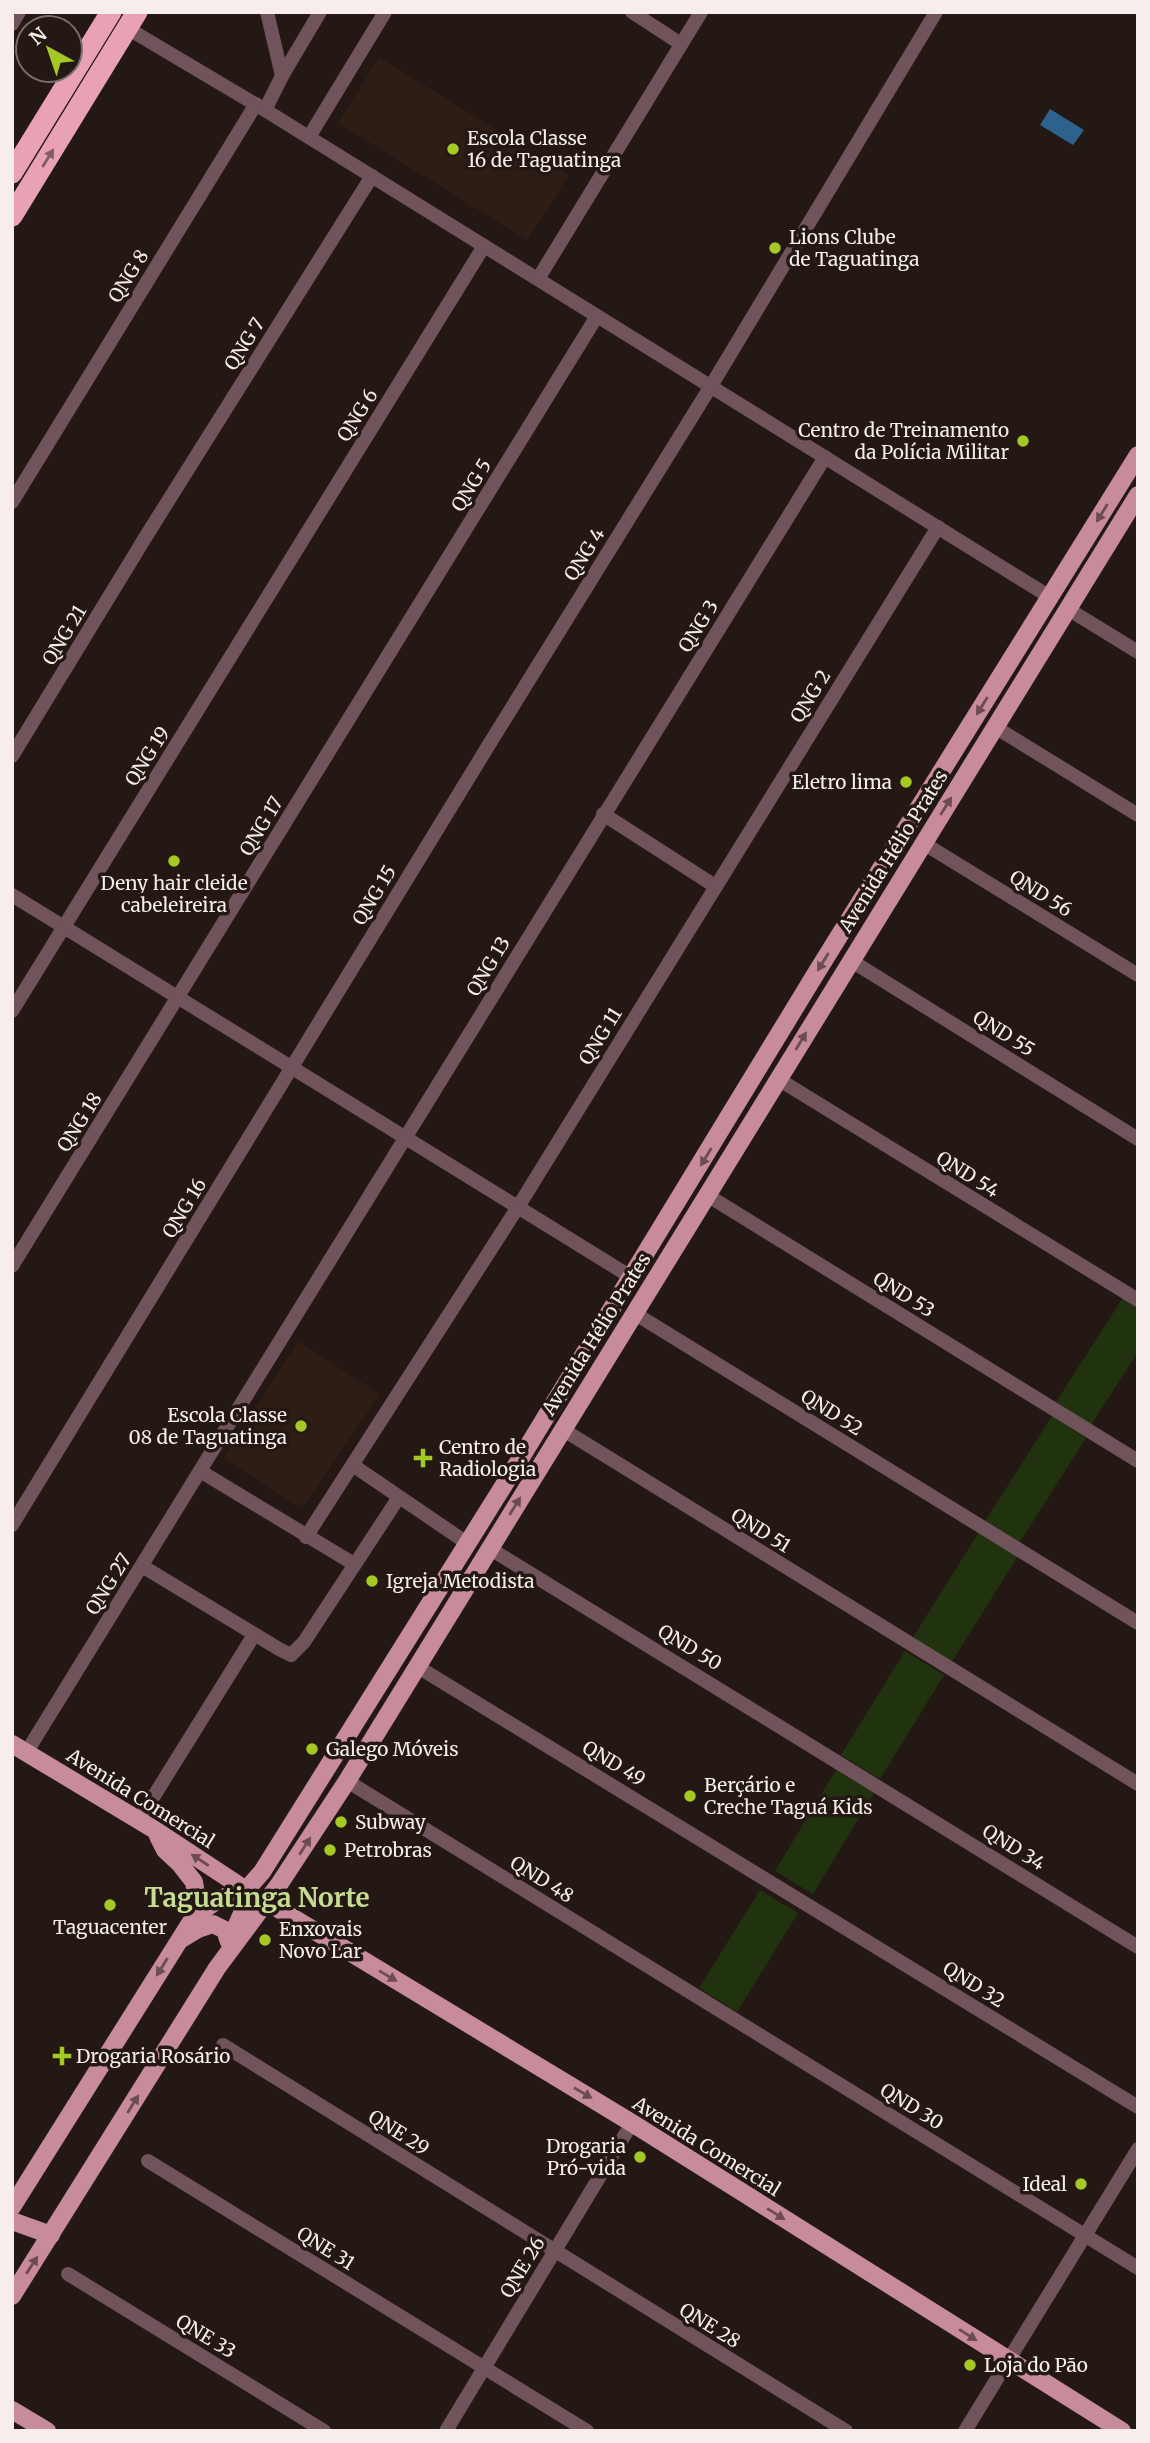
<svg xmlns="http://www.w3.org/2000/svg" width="1150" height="2443" font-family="Merriweather,serif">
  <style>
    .built { fill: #2e1d15 }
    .green { fill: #20330e }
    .water { fill: #2c628c }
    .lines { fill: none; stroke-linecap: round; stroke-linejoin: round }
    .minor { stroke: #70535b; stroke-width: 14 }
    .major { stroke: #c78b9c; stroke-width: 18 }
    .highway { stroke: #e9a1b6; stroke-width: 21 }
    .oneway { fill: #865c64 }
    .oneway2 { fill: #6d4c51 }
    .poi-dot { fill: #a4c824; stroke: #231813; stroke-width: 2.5 }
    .labels { text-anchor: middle; stroke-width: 7; stroke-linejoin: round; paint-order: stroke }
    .poi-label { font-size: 19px; fill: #f7eeeb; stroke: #231813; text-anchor: start }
    .street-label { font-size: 19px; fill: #f7eeeb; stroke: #231813 }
    .district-label { font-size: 26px; font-weight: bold; fill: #c5dc91; stroke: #231813 }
  </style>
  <rect width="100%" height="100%" fill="#231813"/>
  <!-- built -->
  <g class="built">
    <polygon points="379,57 569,175 527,240 338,123"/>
    <polygon points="298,1341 380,1394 302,1509 224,1458"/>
  </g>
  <!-- green -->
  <g class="green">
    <polygon points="1124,1296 1138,1305 1138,1352 1091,1425 1056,1402"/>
    <polygon points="1052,1416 1086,1438 1018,1545 984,1523"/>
    <polygon points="979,1532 1018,1556 951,1663 912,1639"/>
    <polygon points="905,1651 944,1675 880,1779 841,1755"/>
    <polygon points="836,1770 874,1793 813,1894 775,1871"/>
    <polygon points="760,1890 798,1913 737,2012 699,1988"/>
  </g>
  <!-- water -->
  <polygon class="water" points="1050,109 1084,130 1073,145 1040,125"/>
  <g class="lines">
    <!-- minor -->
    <g class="minor">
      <polyline points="267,12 282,76"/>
      <polyline points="632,12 681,44"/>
      <polyline points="12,24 19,12"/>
      <polyline points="127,28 265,110 1050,597"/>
      <polyline points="265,110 282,76 320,12"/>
      <polyline points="309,137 385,12"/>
      <polyline points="538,279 701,12"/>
      <polyline points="12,502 256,104"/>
      <polyline points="1068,609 1138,652"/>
      <polyline points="995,727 1138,815"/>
      <polyline points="12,756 148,533 372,176"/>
      <polyline points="603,814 715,886"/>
      <polyline points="923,843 1138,975"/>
      <polyline points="12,895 631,1277"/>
      <polyline points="850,960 1138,1139"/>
      <polyline points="12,1011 484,246"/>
      <polyline points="778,1079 1138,1300"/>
      <polyline points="707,1195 1138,1461"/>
      <polyline points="12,1266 597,316"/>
      <polyline points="634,1313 1138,1623"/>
      <polyline points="562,1429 1138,1784"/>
      <polyline points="354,1466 467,1543"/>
      <polyline points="200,1471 354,1564"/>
      <polyline points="12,1525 490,743 711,386 936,12"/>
      <polyline points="306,1537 518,1207 938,527"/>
      <polyline points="489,1548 1138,1947"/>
      <polyline points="142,1566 279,1649 291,1655 304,1642 399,1497"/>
      <polyline points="418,1667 1138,2107"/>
      <polyline points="26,1753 825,457"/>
      <polyline points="347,1781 1138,2268"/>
      <polyline points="139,1820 254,1635"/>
      <polyline points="223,2045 846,2431"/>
      <polyline points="148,2161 587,2431"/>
      <polyline points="68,2274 324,2431"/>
      <polyline points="446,2431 632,2123"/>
      <polyline points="965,2431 1138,2149"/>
    </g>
    <!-- major -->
    <g class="major">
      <polyline points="12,1744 155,1830 246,1890"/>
      <polyline points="158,1836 165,1850 180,1864 194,1882 196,1894 194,1917"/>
      <polyline points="267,1902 632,2123 1122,2431"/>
      <polyline points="232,1936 243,1911 246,1890"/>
      <polyline points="183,1938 198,1929 213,1924 225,1930 229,1942"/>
      <polyline points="12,2207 194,1917 219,1899 246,1890 262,1872 514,1469 818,970 1138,455"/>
      <polyline points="12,2221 51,2235"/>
      <polyline points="12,2296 217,1968 280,1883 347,1781 1138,495"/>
      <polyline points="12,2410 47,2431"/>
    </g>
    <!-- highway -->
    <g class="highway">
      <polyline points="12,173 111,12"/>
      <polyline points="12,216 137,12"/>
    </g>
  </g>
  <!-- one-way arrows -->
  <defs><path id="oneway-solid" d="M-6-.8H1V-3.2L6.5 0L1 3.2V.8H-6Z" transform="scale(1.75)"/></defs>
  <use class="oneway" href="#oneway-solid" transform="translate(48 158) rotate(-58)"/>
  <g class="oneway2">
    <use href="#oneway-solid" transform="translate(1102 513) rotate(122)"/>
    <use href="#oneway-solid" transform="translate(982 706) rotate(122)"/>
    <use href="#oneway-solid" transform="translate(946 806) rotate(-58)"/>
    <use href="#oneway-solid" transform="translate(823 962) rotate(122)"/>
    <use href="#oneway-solid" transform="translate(801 1041) rotate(-59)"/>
    <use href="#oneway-solid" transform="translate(706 1157) rotate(121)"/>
    <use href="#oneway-solid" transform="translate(515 1506) rotate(-58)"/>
    <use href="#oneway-solid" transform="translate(305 1846) rotate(-57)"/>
    <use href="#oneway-solid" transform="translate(200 1860) rotate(-147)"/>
    <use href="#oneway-solid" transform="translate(162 1967) rotate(122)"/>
    <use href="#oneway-solid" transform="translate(388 1976) rotate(31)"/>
    <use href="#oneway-solid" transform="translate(583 2093) rotate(31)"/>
    <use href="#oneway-solid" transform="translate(133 2104) rotate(-58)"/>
    <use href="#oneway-solid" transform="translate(776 2214) rotate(32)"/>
    <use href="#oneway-solid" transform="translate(32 2265) rotate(-57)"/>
    <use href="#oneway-solid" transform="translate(968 2335) rotate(32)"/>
  </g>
  <!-- markers -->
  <g class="poi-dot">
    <circle cx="453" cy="149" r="7"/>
    <circle cx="775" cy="248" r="7"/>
    <circle cx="1023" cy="441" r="7"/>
    <circle cx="906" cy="782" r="7"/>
    <circle cx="174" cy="861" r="7"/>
    <circle cx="301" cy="1426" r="7"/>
    <path d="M419.5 1447.5h7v7h7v7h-7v7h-7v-7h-7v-7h7z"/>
    <circle cx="372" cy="1581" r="7"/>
    <circle cx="312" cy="1749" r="7"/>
    <circle cx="690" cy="1796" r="7"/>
    <circle cx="341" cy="1822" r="7"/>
    <circle cx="330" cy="1850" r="7"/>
    <circle cx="110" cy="1905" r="7"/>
    <circle cx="265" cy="1940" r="7"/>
    <path d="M58.5 2045.5h7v7h7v7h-7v7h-7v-7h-7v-7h7z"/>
    <circle cx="640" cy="2157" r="7"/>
    <circle cx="1081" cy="2184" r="7"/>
    <circle cx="970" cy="2365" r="7"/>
  </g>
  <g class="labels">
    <!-- poi labels -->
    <g class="poi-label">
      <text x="467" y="145">Escola Classe<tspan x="467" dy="22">16 de Taguatinga</tspan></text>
      <text x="789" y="244">Lions Clube<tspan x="789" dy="22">de Taguatinga</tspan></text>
      <text x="1009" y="437" text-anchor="end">Centro de Treinamento<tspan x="1009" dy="22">da Polícia Militar</tspan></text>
      <text x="892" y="789" text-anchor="end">Eletro lima</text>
      <text x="174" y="890" text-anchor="middle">Deny hair cleide<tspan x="174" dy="22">cabeleireira</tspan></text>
      <text x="287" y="1422" text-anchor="end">Escola Classe<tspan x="287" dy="22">08 de Taguatinga</tspan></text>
      <text x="439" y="1454">Centro de<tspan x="439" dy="22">Radiologia</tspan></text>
      <text x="386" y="1588">Igreja Metodista</text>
      <text x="326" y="1756">Galego Móveis</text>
      <text x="704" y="1792">Berçário e<tspan x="704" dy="22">Creche Taguá Kids</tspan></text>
      <text x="355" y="1829">Subway</text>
      <text x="344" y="1857">Petrobras</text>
      <text x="110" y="1934" text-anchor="middle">Taguacenter</text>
      <text x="279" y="1936">Enxovais<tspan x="279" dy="22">Novo Lar</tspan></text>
      <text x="76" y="2063">Drogaria Rosário</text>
      <text x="626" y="2153" text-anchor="end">Drogaria<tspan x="626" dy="22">Pró-vida</tspan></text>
      <text x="1067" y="2191" text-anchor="end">Ideal</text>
      <text x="984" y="2372">Loja do Pão</text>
    </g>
    <!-- street labels -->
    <g class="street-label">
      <text transform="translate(128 276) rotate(-58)" y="7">QNG 8</text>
      <text transform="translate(244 344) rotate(-58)" y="7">QNG 7</text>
      <text transform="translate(357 415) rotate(-58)" y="7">QNG 6</text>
      <text transform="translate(471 485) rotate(-58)" y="7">QNG 5</text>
      <text transform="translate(584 554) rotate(-58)" y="7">QNG 4</text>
      <text transform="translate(698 626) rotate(-58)" y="7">QNG 3</text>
      <text transform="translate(64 635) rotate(-59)" y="7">QNG 21</text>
      <text transform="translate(810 696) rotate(-58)" y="7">QNG 2</text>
      <text transform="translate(147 756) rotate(-58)" y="7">QNG 19</text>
      <text transform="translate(261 826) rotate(-59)" y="7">QNG 17</text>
      <text transform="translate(893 851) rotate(-58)" y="7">Avenida Hélio Prates</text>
      <text transform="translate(1041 893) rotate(32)" y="7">QND 56</text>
      <text transform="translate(374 895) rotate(-59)" y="7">QNG 15</text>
      <text transform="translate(488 966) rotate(-59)" y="7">QNG 13</text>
      <text transform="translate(1004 1033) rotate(32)" y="7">QND 55</text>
      <text transform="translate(600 1036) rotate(-58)" y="7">QNG 11</text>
      <text transform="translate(79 1122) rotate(-58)" y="7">QNG 18</text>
      <text transform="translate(968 1174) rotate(32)" y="7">QND 54</text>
      <text transform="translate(184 1208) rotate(-59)" y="7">QNG 16</text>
      <text transform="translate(904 1294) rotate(32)" y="7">QND 53</text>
      <text transform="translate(596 1334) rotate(-58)" y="7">Avenida Hélio Prates</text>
      <text transform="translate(832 1412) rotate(32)" y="7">QND 52</text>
      <text transform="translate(761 1530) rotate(32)" y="7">QND 51</text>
      <text transform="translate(108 1584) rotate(-58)" y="7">QNG 27</text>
      <text transform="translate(690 1647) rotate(31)" y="7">QND 50</text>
      <text transform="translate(614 1763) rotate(31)" y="7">QND 49</text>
      <text transform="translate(141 1798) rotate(32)" y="7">Avenida Comercial</text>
      <text transform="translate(1014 1847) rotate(32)" y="7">QND 34</text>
      <text transform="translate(542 1879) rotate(32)" y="7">QND 48</text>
      <text transform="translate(974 1984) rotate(32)" y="7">QND 32</text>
      <text transform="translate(912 2106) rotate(32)" y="7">QND 30</text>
      <text transform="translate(399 2132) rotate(32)" y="7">QNE 29</text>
      <text transform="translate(707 2146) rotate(32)" y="7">Avenida Comercial</text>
      <text transform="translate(326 2248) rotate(32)" y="7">QNE 31</text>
      <text transform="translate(522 2267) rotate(-59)" y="7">QNE 26</text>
      <text transform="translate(710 2325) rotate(32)" y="7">QNE 28</text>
      <text transform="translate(206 2336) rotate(31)" y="7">QNE 33</text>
    </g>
    <!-- district labels -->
    <g class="district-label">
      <text x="257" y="1907">Taguatinga Norte</text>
    </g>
  </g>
  <!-- border -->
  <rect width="1150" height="2443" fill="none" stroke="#f7eeeb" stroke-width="28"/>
  <!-- north arrow -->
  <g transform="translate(49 49) rotate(320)"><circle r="33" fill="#231813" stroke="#786e69" stroke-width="2"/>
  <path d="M0-5L12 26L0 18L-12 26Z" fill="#a4c824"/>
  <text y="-10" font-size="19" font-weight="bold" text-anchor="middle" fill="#f7eeeb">N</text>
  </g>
</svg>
